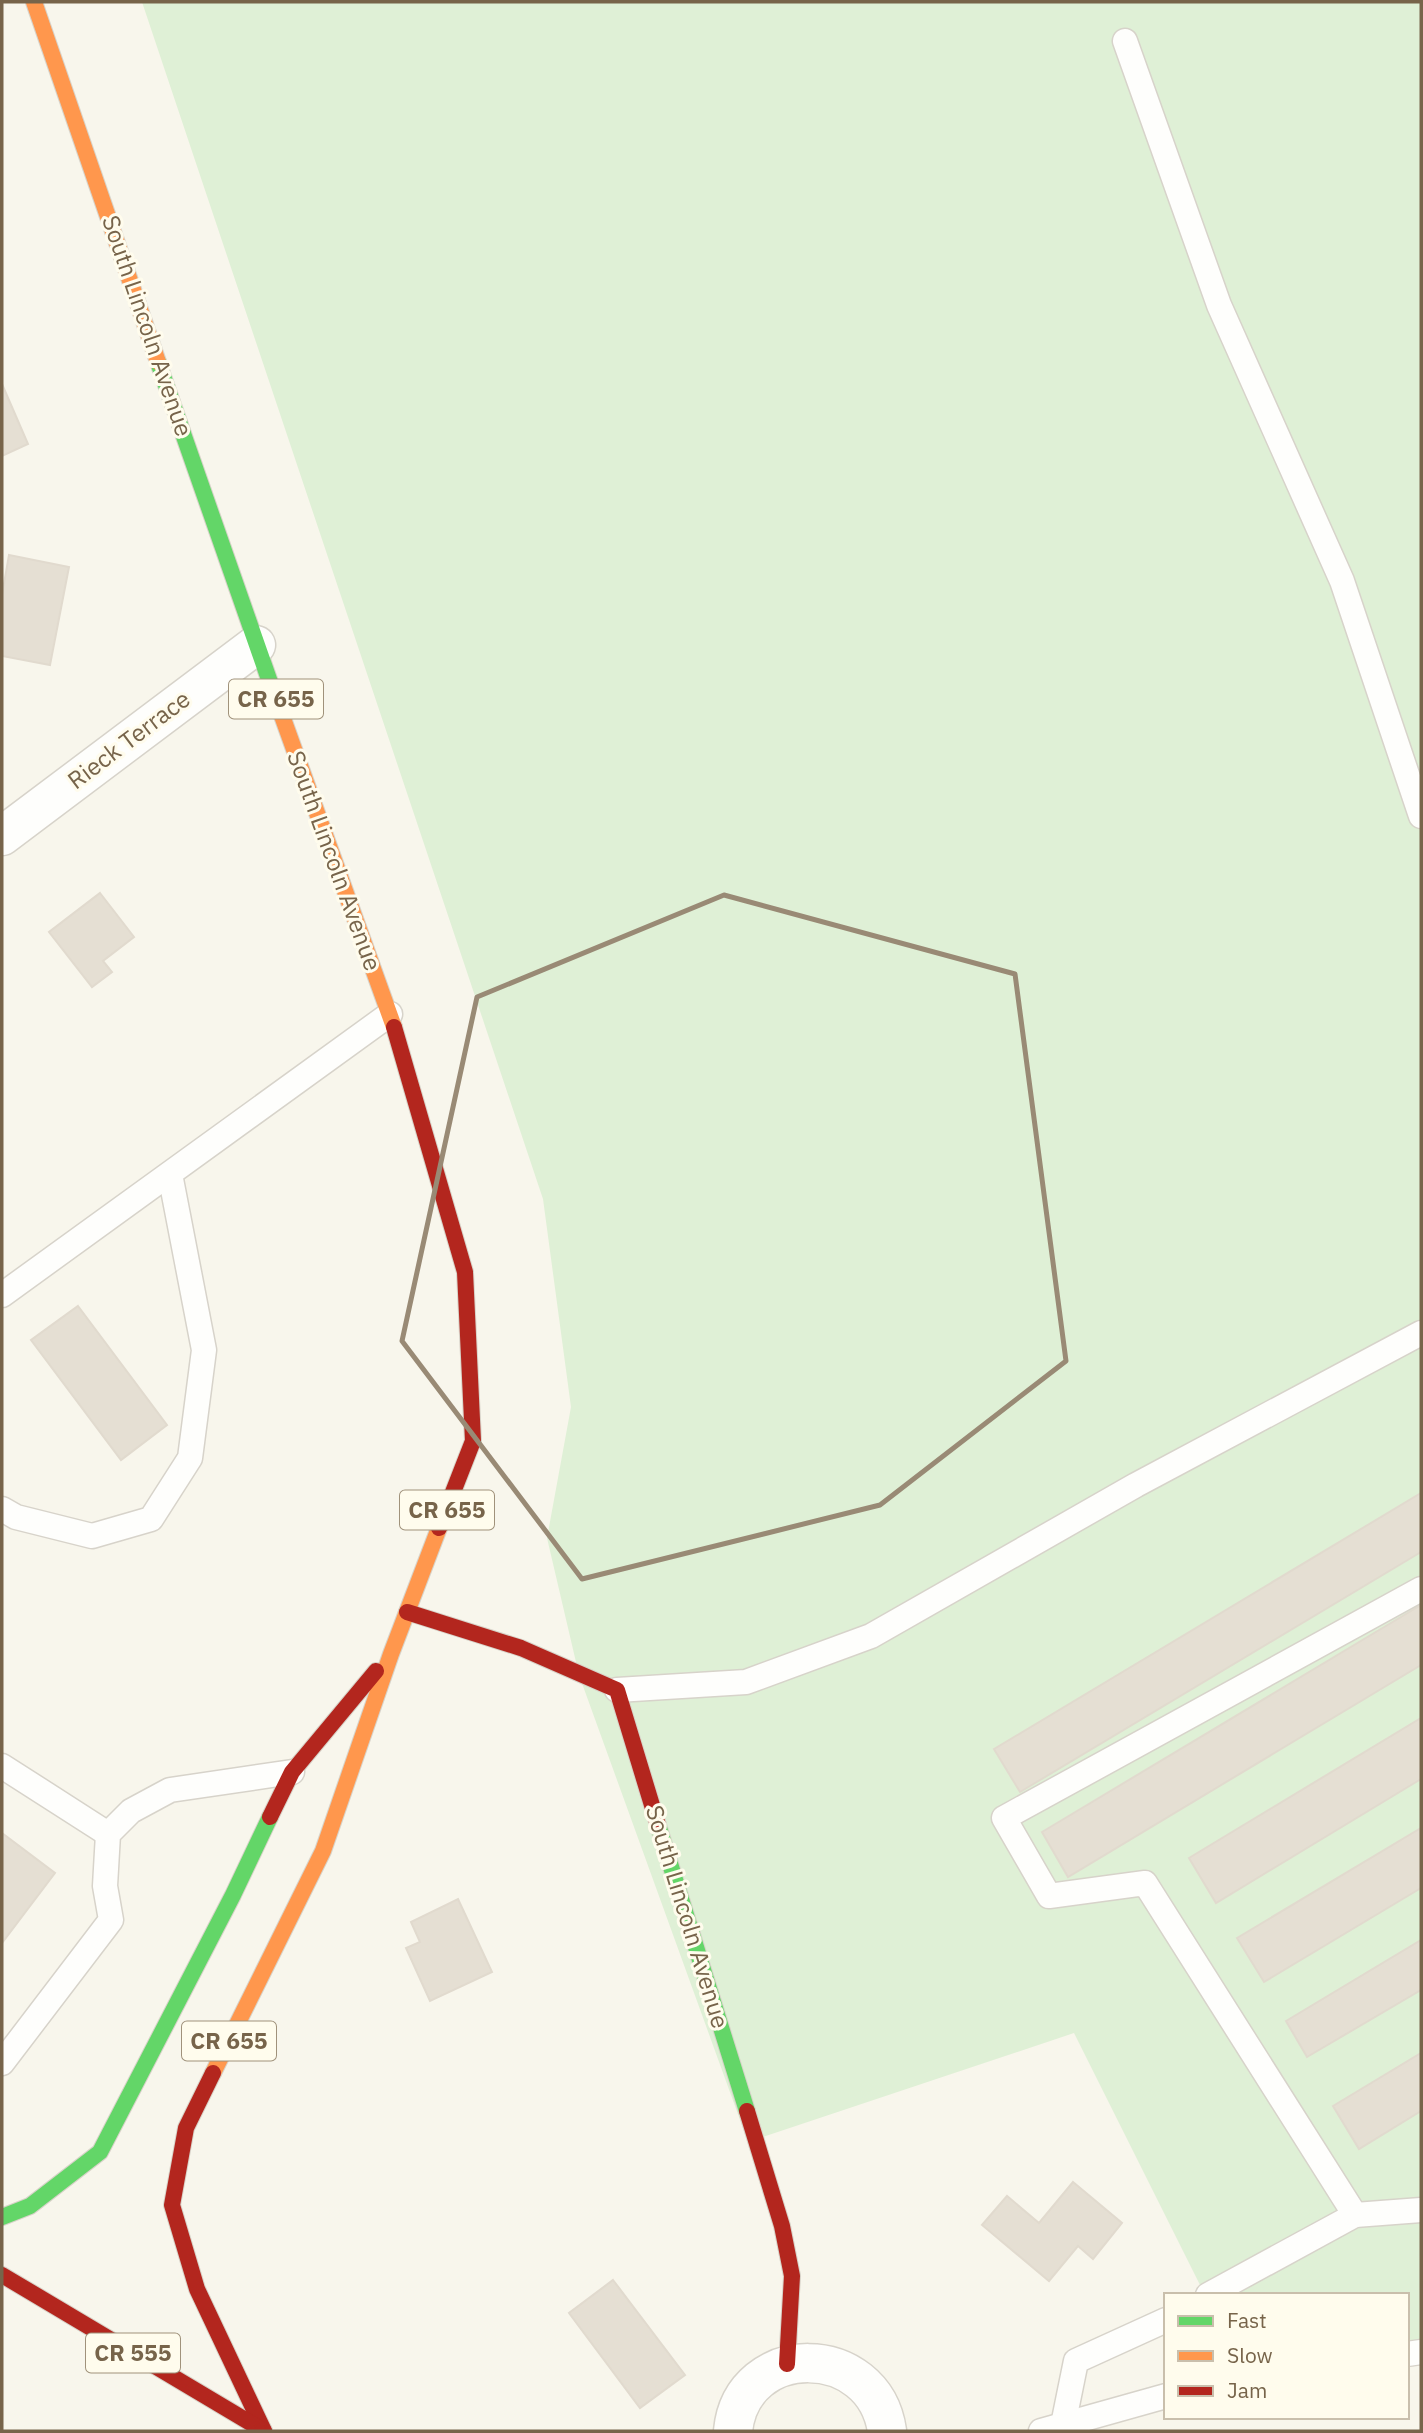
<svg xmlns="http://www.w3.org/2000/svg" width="1423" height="2433" font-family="'IBM Plex Sans',sans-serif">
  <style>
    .green { fill: #dff0d6 }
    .building { fill: #e5dfd3; stroke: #e1dace; stroke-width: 2 }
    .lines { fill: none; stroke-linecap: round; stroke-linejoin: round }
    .lane-casing { stroke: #d7d3ca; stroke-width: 27 }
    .street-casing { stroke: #d7d3ca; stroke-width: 41 }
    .fast-casing { stroke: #d8d3c9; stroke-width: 18 }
    .slow-casing { stroke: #d8d3c9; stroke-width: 18 }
    .jam-casing { stroke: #d8d3c9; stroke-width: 18 }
    .lane { stroke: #fefefc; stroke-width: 24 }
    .street { stroke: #fefefc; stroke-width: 38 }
    .fast { stroke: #63d668; stroke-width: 16 }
    .slow { stroke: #ff974d; stroke-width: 16 }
    .jam { stroke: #b3261e; stroke-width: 16 }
    .marked { fill: none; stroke: #998a75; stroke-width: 5; stroke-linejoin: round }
    .labels { text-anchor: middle; stroke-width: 6; stroke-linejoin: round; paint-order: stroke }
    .shield { fill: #fffced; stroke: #a0927b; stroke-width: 2 }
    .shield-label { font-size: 23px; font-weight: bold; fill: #77644a }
    .street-label { font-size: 24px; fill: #77644a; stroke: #fffced }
  </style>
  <rect width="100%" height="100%" fill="#f8f6ec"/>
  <!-- green -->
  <polygon class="green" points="142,2 1421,2 1421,2351 1407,2352 1407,2295 1205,2295 1074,2033 748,2142 579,1675 547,1538 571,1407 543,1199"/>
  <!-- building -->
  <g class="building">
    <polygon points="2,384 28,444 2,456"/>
    <polygon points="9,555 69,567 50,665 2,656 2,595"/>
    <polygon points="100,893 134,937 103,961 112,972 92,987 49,932"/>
    <polygon points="78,1306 167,1425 121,1460 31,1340"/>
    <polygon points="1421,1493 1421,1552 1020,1792 994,1749"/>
    <polygon points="1421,1605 1421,1665 1068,1877 1042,1832"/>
    <polygon points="1421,1718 1421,1779 1216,1903 1189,1858"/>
    <polygon points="1421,1828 1421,1888 1264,1982 1237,1938"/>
    <polygon points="2,1833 55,1873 2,1943"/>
    <polygon points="458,1899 492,1972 430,2001 406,1948 420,1942 411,1922"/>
    <polygon points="1421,1940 1421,1990 1307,2057 1286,2021"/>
    <polygon points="1421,2053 1421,2111 1359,2149 1333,2106"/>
    <polygon points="1073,2182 1122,2223 1093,2259 1078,2246 1049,2281 982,2225 1007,2196 1039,2223"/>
    <polygon points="613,2280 685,2375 640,2408 569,2313"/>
  </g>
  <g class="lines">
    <defs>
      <g id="lane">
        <polyline points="1125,41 1219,305 1342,581 1421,816"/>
        <polyline points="2,1295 390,1014"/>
        <polyline points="2,1509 16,1517 92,1536 151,1519 190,1458 204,1350 170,1174"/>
        <polyline points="617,1690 746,1682 871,1636 1136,1485 1421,1333"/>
        <polyline points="2,1766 108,1834"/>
        <polyline points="2,2063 111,1920 105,1886 108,1834 131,1811 170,1790 292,1772"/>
        <polyline points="1355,2215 1145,1883 1049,1896 1004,1818 1421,1589"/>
        <polyline points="1208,2295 1355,2215 1421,2210"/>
        <polyline points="1407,2354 1421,2352"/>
        <polyline points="1063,2425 1076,2361 1166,2320"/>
        <polyline points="1041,2431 1166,2396"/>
      </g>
      <g id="street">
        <polyline points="2,836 256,645"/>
        <path d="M733,2431C742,2340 874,2341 887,2431"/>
      </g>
      <g id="fast">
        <polyline points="158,362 272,688"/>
        <polyline points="658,1825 747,2111"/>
        <polyline points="2,2217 30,2206 100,2152 233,1895 270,1817"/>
      </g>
      <g id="slow">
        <polyline points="34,2 158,362"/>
        <polyline points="272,688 394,1027"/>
        <polyline points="213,2073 323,1851 391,1654 439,1528"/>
      </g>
      <g id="jam">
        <polyline points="394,1027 465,1272 473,1441 439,1528"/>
        <polyline points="407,1612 521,1648 617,1690 658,1825"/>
        <polyline points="270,1817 292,1772 376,1671"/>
        <polyline points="213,2073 186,2128 172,2205 197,2289 264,2431"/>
        <polyline points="747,2111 782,2226 792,2276 787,2364"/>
        <polyline points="2,2275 264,2431"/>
      </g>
    </defs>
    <!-- lane casing -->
    <use href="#lane" class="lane-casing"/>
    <!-- street casing -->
    <use href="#street" class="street-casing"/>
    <!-- fast casing -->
    <use href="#fast" class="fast-casing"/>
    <!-- slow casing -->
    <use href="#slow" class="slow-casing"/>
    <!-- jam casing -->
    <use href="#jam" class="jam-casing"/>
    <!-- lane -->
    <use href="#lane" class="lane"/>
    <!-- street -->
    <use href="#street" class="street"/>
    <!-- fast -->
    <use href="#fast" class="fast"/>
    <!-- slow -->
    <use href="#slow" class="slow"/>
    <!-- jam -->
    <use href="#jam" class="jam"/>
  </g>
  <!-- marked area -->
  <path class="marked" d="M724,895L1015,974L1066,1361L880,1505L582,1579L402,1341L477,997Z"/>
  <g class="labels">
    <!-- shield labels -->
    <g class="shield">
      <rect x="229" y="679.5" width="94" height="39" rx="5"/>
      <rect x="400" y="1490.5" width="94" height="39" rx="5"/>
      <rect x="182" y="2021.5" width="94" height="39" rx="5"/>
      <rect x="86" y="2333.5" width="94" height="39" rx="5"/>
    </g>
    <g class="shield-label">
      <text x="276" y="707">CR 655</text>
      <text x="447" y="1518">CR 655</text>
      <text x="229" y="2049">CR 655</text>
      <text x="133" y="2361">CR 555</text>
    </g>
    <!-- street labels -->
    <g class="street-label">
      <text transform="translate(147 326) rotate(71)" y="8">South Lincoln Avenue</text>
      <text transform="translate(129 740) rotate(-37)" y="8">Rieck Terrace</text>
      <text transform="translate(334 861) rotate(70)" y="8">South Lincoln Avenue</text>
      <text transform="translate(687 1917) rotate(73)" y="8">South Lincoln Avenue</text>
    </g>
  </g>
  <!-- border -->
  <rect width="1423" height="2433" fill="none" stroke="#77644a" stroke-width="7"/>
  <!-- legend -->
  <rect x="1164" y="2293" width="245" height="126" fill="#fffced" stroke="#c9bfac" stroke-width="2"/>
  <rect x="1178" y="2316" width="35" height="10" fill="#63d668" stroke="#c9bfac" stroke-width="2"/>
  <text x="1227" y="2328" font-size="21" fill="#77644a">Fast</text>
  <rect x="1178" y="2351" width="35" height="10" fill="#ff974d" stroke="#c9bfac" stroke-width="2"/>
  <text x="1227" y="2363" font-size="21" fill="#77644a">Slow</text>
  <rect x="1178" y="2386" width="35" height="10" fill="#b3261e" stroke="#c9bfac" stroke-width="2"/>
  <text x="1227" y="2398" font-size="21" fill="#77644a">Jam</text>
</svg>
